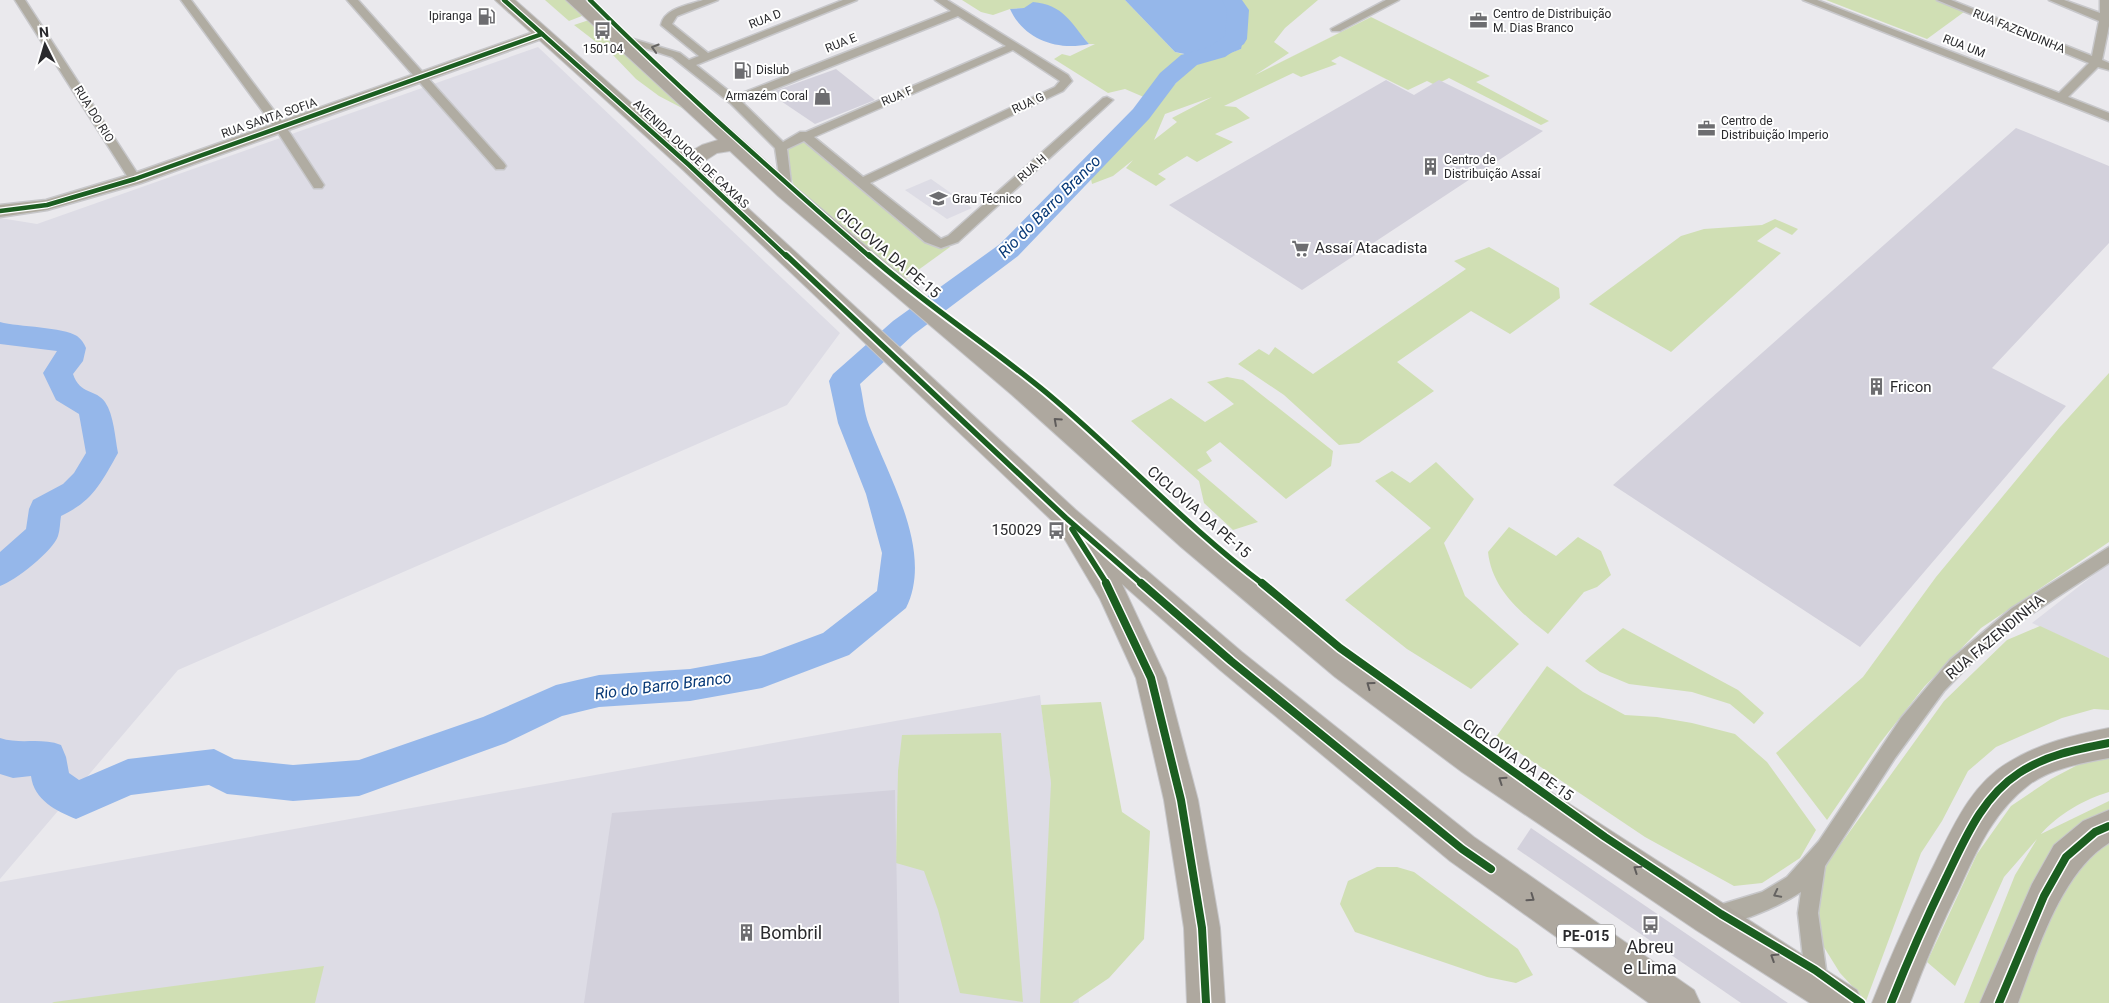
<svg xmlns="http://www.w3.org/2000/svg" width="2109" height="1003" font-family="Roboto,sans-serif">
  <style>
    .built { fill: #dddce5 }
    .green { fill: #d0dfb4; fill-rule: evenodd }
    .water { fill: #95b7ea }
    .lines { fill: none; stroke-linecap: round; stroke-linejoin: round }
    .stream { stroke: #95b7ea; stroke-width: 7 }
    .river { fill: #95b7ea; fill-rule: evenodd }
    .building { fill: #d3d1dc }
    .street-casing { stroke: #c7c7ca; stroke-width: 3 }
    .secondary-casing { stroke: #c7c7ca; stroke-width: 3 }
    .highway-casing { stroke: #c7c7ca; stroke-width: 2 }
    .street { fill: #b0aca2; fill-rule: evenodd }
    .secondary { fill: #afaba0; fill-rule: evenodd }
    .highway { fill: #aea89f; fill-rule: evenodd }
    .cycleway-far2-casing { stroke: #fff; stroke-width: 7 }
    .cycleway-far1-casing { stroke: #fff; stroke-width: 9 }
    .cycleway-casing { stroke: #fff; stroke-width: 11 }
    .cycleway-far2 { stroke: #1b5e20; stroke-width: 4.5 }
    .cycleway-far1 { stroke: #1b5e20; stroke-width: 5.5 }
    .cycleway { stroke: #1b5e20; stroke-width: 8 }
    .oneway { stroke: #666462 }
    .oneway2 { stroke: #5f5c5b }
    .labels { text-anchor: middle; stroke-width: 4; stroke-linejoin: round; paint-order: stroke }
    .far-poi-label { font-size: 12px; fill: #2a2a2d; stroke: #fff; text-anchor: start }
    .far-street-label { font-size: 12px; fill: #2a2a2d; stroke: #fff }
    .shield { fill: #fff; stroke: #6a6a6c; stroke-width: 1 }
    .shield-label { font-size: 14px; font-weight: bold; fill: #2a2a2d }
    .poi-label { font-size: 15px; fill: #2a2a2d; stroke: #fff; text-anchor: start }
    .street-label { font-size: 15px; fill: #2a2a2d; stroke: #fff }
    .water-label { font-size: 16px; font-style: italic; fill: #073977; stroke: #fff }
    .near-poi-label { font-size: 18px; fill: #2a2a2d; stroke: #fff; text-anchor: start }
  </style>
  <rect width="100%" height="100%" fill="#eae9ed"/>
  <!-- built -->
  <g class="built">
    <polygon points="538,47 840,333 787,405 178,670 0,879 0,218 37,224"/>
    <polygon points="931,179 972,208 947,219 905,190"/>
    <polygon points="2109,563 2109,658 2032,623"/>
    <polygon points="1040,695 1079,1003 0,1003 0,882"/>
  </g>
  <!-- green -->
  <g class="green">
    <polygon points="545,0 570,0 587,14 569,21"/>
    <polygon points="962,0 1125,0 1175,52 1197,58 1189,60 1146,98 1125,89 1108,93 1054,59 1062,54 1070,56 1095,44 1089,44 1082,36 1024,8 1010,9 993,15 981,12"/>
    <path d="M1233,0H1318L1285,28L1274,42L1289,53L1255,75L1371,17L1490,76L1476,82L1549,121L1541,125L1449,78L1435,85L1427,81L1408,90L1340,56L1331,61L1337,64L1301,77L1293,73L1224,106L1236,107L1250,118L1215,134L1233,142L1197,162L1187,156L1158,174L1166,179L1156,186L1126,168L1133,160L1113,176L1092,184L1090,174L1192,66L1241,49ZM1212,97L1172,118L1177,122L1154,140L1165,114Z"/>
    <polygon points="1826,0 1936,0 1964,12 1927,39"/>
    <polygon points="592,19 701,118 659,96 636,79 613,55 574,25"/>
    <polygon points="811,133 950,247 903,281 794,186 782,146"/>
    <polygon points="1775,219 1798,229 1792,235 1776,227 1757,241 1781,253 1671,352 1589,304 1681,236 1704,229 1762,225"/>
    <polygon points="1489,247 1559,288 1560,298 1510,334 1471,311 1397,362 1434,391 1359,443 1339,445 1284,395 1238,364 1259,349 1269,355 1275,347 1313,374 1466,269 1454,261"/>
    <polygon points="2109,373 2109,542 1981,628 1924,687 1880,743 1827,820 1776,753 1863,677 1936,577 2060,427"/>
    <polygon points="1227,377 1243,380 1333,451 1331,466 1286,499 1220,442 1206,452 1212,461 1197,470 1258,522 1233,530 1204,503 1199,481 1131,421 1171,398 1205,422 1234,404 1207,382"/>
    <polygon points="1436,462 1474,499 1444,543 1465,596 1519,644 1471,689 1407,649 1345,600 1431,528 1375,481 1392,471 1410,483"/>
    <path d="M1509,527L1556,556L1578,537L1601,551L1611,575L1597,587L1584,592L1548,634C1520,612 1492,589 1488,552Z"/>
    <polygon points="2040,626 2109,658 2109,710 2094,709 2062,718 1996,747 1968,771 1942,821 1921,853 1866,1001 1840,973 1822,944 1813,913 1822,870 1944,701 2007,640"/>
    <polygon points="1623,628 1738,690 1764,713 1754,724 1730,704 1692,692 1629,684 1600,672 1585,661"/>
    <polygon points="1547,666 1583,692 1625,715 1657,717 1692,723 1735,734 1767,762 1816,830 1800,858 1762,883 1734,886 1645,837 1496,737"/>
    <polygon points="1101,702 1122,812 1150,831 1144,939 1109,978 1072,1003 1040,1003 1051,783 1041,705"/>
    <polygon points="1001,733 1023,1002 960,993 938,910 924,871 896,863 898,771 902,735"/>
    <path d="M2109,757V792C2085,799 2057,815 2041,834L2109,801V1003H1964L2015,875L2037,839L2004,877L1955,986L1927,962L1977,854L2011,806L2051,779L2087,760Z"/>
    <polygon points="1377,867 1397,867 1414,872 1518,949 1533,975 1516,983 1487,977 1355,932 1340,904 1348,881"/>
    <polygon points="324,966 315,1003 52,1003 54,1002"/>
  </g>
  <!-- water -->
  <g class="water">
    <polygon points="1125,0 1235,0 1245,31 1241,49 1213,60 1175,52"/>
    <path d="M1033,2C1064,5 1070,22 1089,44C1058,51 1024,40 1010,9L1024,8Z"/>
  </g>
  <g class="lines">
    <!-- stream -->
    <polyline class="stream" points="0,766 13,760"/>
    <!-- river -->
    <g class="river">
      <path d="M1222,0H1242L1249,10L1247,39L1244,44L1225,57L1197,65L1176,83L1149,119L1018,256L913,335L860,384C863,397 864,412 869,425C889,478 934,552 906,608L849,655L762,688L690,701L599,707L562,716L506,743L359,796L293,801L227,794L209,785L131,795L76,819C56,811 34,800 31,776L13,778L0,774V738C21,745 40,737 61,745L66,757L69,773L79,780L128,759L214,749L234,759L293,765L359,760L483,717L556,685L599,675L690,669L761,656L823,633L877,591L882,553L866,494L838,423L829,381L833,374L893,321L1000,244L1133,109L1160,73L1181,55L1209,47L1225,36L1227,10Z"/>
      <path d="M0,322C19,327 63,327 77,336C81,339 84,343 86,348L83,361L73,374C80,395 96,389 105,402C114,415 115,438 118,453C101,483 93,501 61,516C60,522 60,530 58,536C53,551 15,581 0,586V552L26,529L29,509L33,500L63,484L74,473L86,453L79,414L56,400L43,373L57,351L0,344Z"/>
    </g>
  </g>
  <!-- building -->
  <g class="building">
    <polygon points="836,69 875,100 815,124 769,93"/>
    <polygon points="1386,80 1414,95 1439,80 1543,131 1302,290 1169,205"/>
    <polygon points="2016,128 2109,166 2109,243 1992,368 2066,406 1860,647 1613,485"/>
    <polygon points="895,790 899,1003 584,1003 612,813"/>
    <polygon points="1531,828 1788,1003 1741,1003 1517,849"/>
  </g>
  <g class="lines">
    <defs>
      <g id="street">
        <polygon points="15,0 25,0 141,179 139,182 135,183 129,179"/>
        <polygon points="181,0 191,0 284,124 324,185 322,188 314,188 275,128"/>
        <polygon points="347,0 358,0 504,163 506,166 504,169 496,169"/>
        <path d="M703,0H718L677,16L672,24L708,53L843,0H857L696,65L735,96L951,11L935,0H947L1068,75L1072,81L1063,91L870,183L941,239L948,236L1103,98L1107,97L1113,100L958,242L941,248L925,242L804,141L787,149L792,191L786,195L782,194L775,148L730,103L672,57L614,38L619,35L623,36L680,53L689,60L699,56L661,25C664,8 689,5 703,0ZM958,16L1006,46L806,132H800L783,142L742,102ZM1013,50L1060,81L1055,87L863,177L814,137Z"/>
        <polygon points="1386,0 1399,0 1340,31 1332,31 1331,29"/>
        <polygon points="1803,0 1817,0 2059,93 2089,63 1937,0 1951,0 2092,56 2099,21 2049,0 2064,0 2100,13 2100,0 2109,0 2109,26 2102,60 2109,63 2109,70 2098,67 2068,97 2109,113 2109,121"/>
        <path d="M2109,547V563L2025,618L1982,652L1944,691L1895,758L1825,866L1818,913L1828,984L1825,992L1817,995L1809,992L1806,984L1798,913L1801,892C1783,904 1726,932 1706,923L1702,916L1706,909L1762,892L1787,877L1819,841L1901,718L1950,660L2012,608Z"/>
      </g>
      <polygon id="secondary" points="542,29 550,34 547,37 141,183 47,210 0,217 0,205 46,200 129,175"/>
      <g id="highway">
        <polygon points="495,0 515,0 688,153 702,145 718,140 566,0 585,0 794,186 1030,383 1201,531 1357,659 1486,750 1857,990 1863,1003 1810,1003 1696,930 1462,772 1335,677 1181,547 1012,395 778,196 730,151 717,153 700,164 1076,510 1242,652 1474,837 1694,990 1700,1003 1649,1003 1450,861 1220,670 1122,584 1166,678 1198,800 1220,928 1225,1003 1187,1003 1184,928 1164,800 1136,678 1100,599 1064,538 1066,534 682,169"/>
        <path d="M2109,728V758C2082,763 2053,768 2030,784C1994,811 1978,848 1960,887C1941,925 1925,963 1910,1003H1872C1891,956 1911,910 1934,865C1953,827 1971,784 2009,762C2040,743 2074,735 2109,728Z"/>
        <path d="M2109,810V843C2062,871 2036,953 2018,1003H1980L2032,884L2054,845L2083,821Z"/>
      </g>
    </defs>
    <!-- street casing -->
    <use href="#street" class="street-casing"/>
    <!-- secondary casing -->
    <use href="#secondary" class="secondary-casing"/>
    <!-- highway casing -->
    <use href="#highway" class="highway-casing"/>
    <!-- street -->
    <use href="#street" class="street"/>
    <!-- secondary -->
    <use href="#secondary" class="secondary"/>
    <!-- highway -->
    <use href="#highway" class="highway"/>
    <defs>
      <g id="cycleway-far2">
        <polyline points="504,0 689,165 787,257"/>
        <path d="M590,0C680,90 775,173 870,257"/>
        <polyline points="0,211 47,205 135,179 542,34"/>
      </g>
      <g id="cycleway-far1">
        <polyline points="786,255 1066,518 1142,584"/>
        <path d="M869,255C926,305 990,346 1048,394C1122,456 1187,527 1263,584"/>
        <polyline points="1072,529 1107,584"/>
      </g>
      <g id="cycleway">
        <polyline points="1106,583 1151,678 1181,800 1202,928 1206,1003"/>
        <polyline points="1141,583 1231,661 1462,849 1491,869"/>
        <polyline points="1262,583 1340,648 1605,837 1721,914 1815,970 1861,1003"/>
        <path d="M1891,1003C1908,960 1926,919 1946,878C1965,839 1982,797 2019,773C2046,755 2078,749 2109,743"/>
        <polyline points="1999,1003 2044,896 2066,857 2095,832 2109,826"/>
      </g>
    </defs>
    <!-- cycleway-far2 casing -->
    <use href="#cycleway-far2" class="cycleway-far2-casing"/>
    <!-- cycleway-far1 casing -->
    <use href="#cycleway-far1" class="cycleway-far1-casing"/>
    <!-- cycleway casing -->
    <use href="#cycleway" class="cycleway-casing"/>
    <!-- cycleway-far2 -->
    <use href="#cycleway-far2" class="cycleway-far2"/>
    <!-- cycleway-far1 -->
    <use href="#cycleway-far1" class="cycleway-far1"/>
    <!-- cycleway -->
    <use href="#cycleway" class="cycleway"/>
  </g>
  <!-- one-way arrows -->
  <defs><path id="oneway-chevron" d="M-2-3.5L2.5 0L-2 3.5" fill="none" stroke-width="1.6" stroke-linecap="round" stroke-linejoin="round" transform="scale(1.25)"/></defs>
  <g class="oneway">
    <use href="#oneway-chevron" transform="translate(655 48) rotate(-163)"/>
    <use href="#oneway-chevron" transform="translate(1777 894) rotate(153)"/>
  </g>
  <g class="oneway2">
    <use href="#oneway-chevron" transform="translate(1057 421) rotate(-138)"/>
    <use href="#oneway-chevron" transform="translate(1370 685) rotate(-144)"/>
    <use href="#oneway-chevron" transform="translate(1502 780) rotate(-146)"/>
    <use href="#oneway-chevron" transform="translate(1637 869) rotate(-146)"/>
    <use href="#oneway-chevron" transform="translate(1531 898) rotate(35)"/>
    <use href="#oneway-chevron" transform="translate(1774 957) rotate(-148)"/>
  </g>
  <!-- icons -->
  <defs>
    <symbol id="fuel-bare" viewBox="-9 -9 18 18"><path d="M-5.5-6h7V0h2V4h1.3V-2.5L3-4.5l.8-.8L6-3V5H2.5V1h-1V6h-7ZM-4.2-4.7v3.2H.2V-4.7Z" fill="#6d6d70" stroke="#fff" stroke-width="2.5" paint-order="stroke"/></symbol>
    <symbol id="office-bare" viewBox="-9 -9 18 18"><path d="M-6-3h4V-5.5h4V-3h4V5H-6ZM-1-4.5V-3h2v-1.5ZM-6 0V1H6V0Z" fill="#6d6d70" stroke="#fff" stroke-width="2.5" paint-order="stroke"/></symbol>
    <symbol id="bus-bare" viewBox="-9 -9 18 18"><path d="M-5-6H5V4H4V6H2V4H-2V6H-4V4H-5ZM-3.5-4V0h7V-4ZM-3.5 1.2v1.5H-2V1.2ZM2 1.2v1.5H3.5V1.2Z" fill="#6d6d70" stroke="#fff" stroke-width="2.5" paint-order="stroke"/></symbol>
    <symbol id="shop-bare" viewBox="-9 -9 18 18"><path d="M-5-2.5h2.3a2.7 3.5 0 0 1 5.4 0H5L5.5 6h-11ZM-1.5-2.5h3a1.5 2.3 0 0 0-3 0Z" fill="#6d6d70" stroke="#fff" stroke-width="2.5" paint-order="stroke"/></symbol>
    <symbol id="building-bare" viewBox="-9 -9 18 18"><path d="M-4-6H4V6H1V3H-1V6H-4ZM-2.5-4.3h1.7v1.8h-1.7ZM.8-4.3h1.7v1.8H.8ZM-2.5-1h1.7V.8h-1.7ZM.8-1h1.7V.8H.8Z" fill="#6d6d70" stroke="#fff" stroke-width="2.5" paint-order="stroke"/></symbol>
    <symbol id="university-bare" viewBox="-9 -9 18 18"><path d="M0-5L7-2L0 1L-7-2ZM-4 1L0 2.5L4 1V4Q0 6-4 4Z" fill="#6d6d70" stroke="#fff" stroke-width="2.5" paint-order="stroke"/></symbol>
    <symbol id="supermarket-bare" viewBox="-9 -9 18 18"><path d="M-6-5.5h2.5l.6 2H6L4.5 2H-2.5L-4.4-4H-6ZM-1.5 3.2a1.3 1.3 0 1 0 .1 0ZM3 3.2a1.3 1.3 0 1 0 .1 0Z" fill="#6d6d70" stroke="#fff" stroke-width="2.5" paint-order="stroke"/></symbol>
  </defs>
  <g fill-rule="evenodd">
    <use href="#fuel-bare" x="474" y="4" width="25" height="25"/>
    <use href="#office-bare" x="1466" y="8" width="25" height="25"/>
    <use href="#bus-bare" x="590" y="18" width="25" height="25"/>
    <use href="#fuel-bare" x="730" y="58" width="25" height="25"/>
    <use href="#shop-bare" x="810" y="84" width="25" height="25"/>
    <use href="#office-bare" x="1694" y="116" width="25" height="25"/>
    <use href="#building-bare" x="1418" y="154" width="25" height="25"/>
    <use href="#university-bare" x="926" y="186" width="25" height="25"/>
    <use href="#supermarket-bare" x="1288" y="236" width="25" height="25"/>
    <use href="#building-bare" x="1864" y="374" width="25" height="25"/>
    <use href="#bus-bare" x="1044" y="518" width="25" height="25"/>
    <use href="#bus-bare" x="1638" y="912" width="25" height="25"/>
    <use href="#building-bare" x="734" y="920" width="25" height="25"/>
  </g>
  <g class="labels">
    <!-- far-poi labels -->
    <g class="far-poi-label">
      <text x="1493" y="18">Centro de Distribuição<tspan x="1493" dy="14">M. Dias Branco</tspan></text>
      <text x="472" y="20" text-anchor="end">Ipiranga</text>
      <text x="603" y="53" text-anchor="middle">150104</text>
      <text x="756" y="74">Dislub</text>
      <text x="808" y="100" text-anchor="end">Armazém Coral</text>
      <text x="1721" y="125">Centro de<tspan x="1721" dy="14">Distribuição Imperio</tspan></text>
      <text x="1444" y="164">Centro de<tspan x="1444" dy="14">Distribuição Assaí</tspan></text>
      <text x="952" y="203">Grau Técnico</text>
    </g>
    <!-- far-street labels -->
    <g class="far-street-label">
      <text transform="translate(765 19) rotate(-21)" y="4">RUA D</text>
      <text transform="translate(2019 31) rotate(22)" y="4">RUA FAZENDINHA</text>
      <text transform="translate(841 43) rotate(-22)" y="4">RUA E</text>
      <text transform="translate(1964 46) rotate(21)" y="4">RUA UM</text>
      <text transform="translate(897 96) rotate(-23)" y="4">RUA F</text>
      <text transform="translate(1028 103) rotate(-25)" y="4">RUA G</text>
      <text transform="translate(94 114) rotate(58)" y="4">RUA DO RIO</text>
      <text transform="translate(269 118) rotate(-19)" y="4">RUA SANTA SOFIA</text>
      <text transform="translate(691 154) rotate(43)" y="4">AVENIDA DUQUE DE CAXIAS</text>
      <text transform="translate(1032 168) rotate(-42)" y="4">RUA H</text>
    </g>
    <!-- shield labels -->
    <rect class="shield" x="1557" y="924.5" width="58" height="23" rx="4"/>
    <g class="shield-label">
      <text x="1586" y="941">PE-015</text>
    </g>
    <!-- poi labels -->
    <g class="poi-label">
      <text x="1315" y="253">Assaí Atacadista</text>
      <text x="1890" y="392">Fricon</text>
      <text x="1042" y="535" text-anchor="end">150029</text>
    </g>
    <!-- street labels -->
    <g class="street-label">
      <text transform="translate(888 253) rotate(40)" y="5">CICLOVIA DA PE-15</text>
      <text transform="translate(1199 512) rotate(41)" y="5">CICLOVIA DA PE-15</text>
      <text transform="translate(1995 637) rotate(-40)" y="5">RUA FAZENDINHA</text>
      <text transform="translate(1518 760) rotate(35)" y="5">CICLOVIA DA PE-15</text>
    </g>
    <!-- water labels -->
    <g class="water-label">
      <text transform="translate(1049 206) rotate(-45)" y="6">Rio do Barro Branco</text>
      <text transform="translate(663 685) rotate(-7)" y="6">Rio do Barro Branco</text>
    </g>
    <!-- near-poi labels -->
    <g class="near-poi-label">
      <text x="760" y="939">Bombril</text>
      <text x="1650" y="953" text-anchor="middle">Abreu<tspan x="1650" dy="21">e Lima</tspan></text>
    </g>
  </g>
  <!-- north arrow -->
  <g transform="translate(45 45) rotate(355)" stroke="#ffffff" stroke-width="4" paint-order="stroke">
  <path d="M0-4L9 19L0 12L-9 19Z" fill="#2a2a2d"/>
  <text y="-8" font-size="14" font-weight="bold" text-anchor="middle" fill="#2a2a2d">N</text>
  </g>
</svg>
